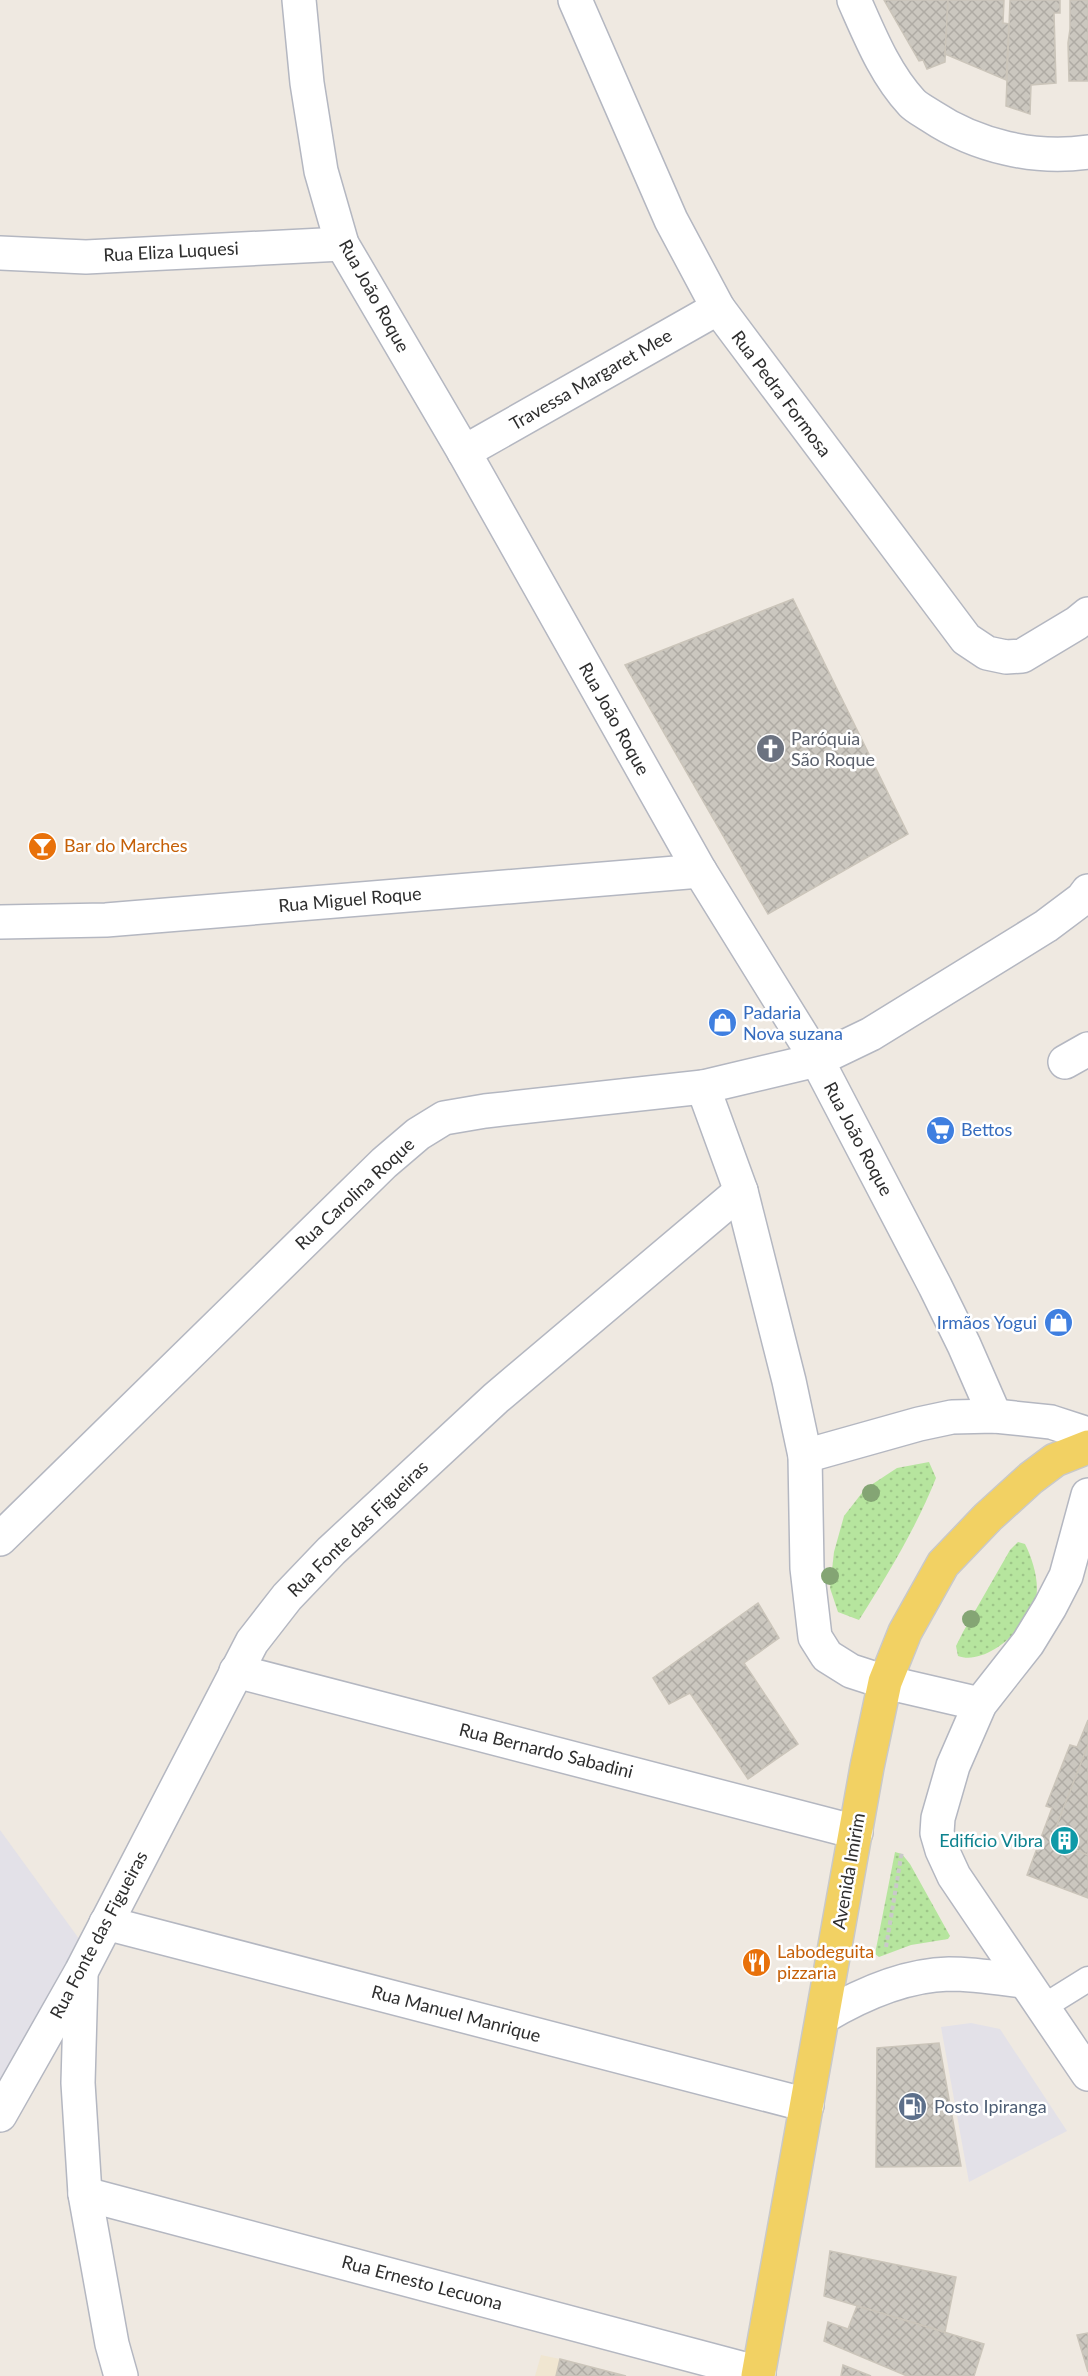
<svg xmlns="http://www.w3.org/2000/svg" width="1088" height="2376" font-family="Lato,sans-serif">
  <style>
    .industrial { fill: #e3e1e8 }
    .education { fill: #f0e6d1 }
    .grass { fill: url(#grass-dots) }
    .building { fill: url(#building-cross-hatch); stroke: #cbc5ba; stroke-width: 1.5 }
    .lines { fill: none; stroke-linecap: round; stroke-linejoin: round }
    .lane-casing { stroke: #b4b7c1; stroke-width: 27 }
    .street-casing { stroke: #b4b7c1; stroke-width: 36 }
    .secondary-casing { stroke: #b4b7c1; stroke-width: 36 }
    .primary-casing { stroke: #c9c9c9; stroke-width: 36 }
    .path { stroke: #c9c9c9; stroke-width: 4; stroke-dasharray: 4.5 3; stroke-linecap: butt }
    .lane { stroke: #fff; stroke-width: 24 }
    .street { stroke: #fff; stroke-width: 33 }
    .secondary { stroke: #fff; stroke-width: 33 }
    .primary { stroke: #f2d163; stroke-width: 33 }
    .tree { fill: #84a574 }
    .labels { text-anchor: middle; stroke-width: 5; stroke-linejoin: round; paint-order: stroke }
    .street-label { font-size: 18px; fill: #2e2e2e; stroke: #fff }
    .worship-label { font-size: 18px; fill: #5b616d; stroke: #fff; text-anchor: start }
    .food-label { font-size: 18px; fill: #c56008; stroke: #fff; text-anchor: start }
    .shop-label { font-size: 18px; fill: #366cbe; stroke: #fff; text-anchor: start }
    .culture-label { font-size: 18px; fill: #0d838f; stroke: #fff; text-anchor: end }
    .service-label { font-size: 18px; fill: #4e5e75; stroke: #fff; text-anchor: start }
  </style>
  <defs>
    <pattern id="grass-dots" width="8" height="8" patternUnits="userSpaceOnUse" patternTransform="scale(1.5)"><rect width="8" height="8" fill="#b6e59e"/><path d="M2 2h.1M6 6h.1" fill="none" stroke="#9dc588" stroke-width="1.8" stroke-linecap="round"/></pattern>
    <pattern id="building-cross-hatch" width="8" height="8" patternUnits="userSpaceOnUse" patternTransform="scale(1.5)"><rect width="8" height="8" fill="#cbc7bf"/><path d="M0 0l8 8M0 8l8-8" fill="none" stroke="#afaba4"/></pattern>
  </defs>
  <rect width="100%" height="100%" fill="#efe9e1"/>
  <!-- industrial -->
  <g class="industrial">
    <polygon points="0,1830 85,1947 0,2105"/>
    <polygon points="971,2023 1000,2029 1067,2131 969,2182 941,2027"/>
  </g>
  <!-- education -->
  <polygon class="education" points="541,2355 560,2359 626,2376 535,2376"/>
  <!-- grass -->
  <g class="grass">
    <path d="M929,1462L936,1478C916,1528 888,1574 859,1620L838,1612L830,1588L834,1552L844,1516L865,1489L897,1468Z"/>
    <path d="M1018,1542L1025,1544C1034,1562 1042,1589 1033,1608C1023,1631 985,1666 958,1656L956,1646L963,1632L1010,1550Z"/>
    <polygon points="895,1852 902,1854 910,1864 950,1936 948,1939 911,1945 879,1957 875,1954"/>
  </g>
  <!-- building -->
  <g class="building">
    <polygon points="884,0 948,0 945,62 927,69 923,60 919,61"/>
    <polygon points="948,0 1004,0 1003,23 1009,24 1006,80 945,54"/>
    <polygon points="1010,0 1060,0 1060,13 1054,13 1056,83 1031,85 1030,114 1006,106"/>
    <polygon points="1070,0 1088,0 1088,81 1069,81 1068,43 1070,29"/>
    <polygon points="793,599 908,834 768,914 625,665"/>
    <polygon points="758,1603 779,1638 744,1663 798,1744 748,1779 690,1693 669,1704 653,1678"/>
    <polygon points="1088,1720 1088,1898 1027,1875 1052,1808 1046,1806 1070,1745 1077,1747"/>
    <polygon points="1088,1745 1088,1855 1051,1840"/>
    <polygon points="939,2043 961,2166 876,2167 877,2048"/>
    <polygon points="830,2251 956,2277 945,2332 824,2296"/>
    <polygon points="857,2306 984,2344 974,2376 907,2376 824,2341 828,2322 848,2329"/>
    <polygon points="1088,2333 1088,2372 1077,2335"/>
    <polygon points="560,2359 626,2376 556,2376"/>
    <polygon points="843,2365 871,2376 841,2376"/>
  </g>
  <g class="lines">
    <defs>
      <polyline id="lane" points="1043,2007 1088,1979"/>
      <g id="street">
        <polyline points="299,0 307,83 321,171 342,244 464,452 700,871 817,1060 935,1286 964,1345 995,1416"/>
        <polyline points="575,0 671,220 718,308 966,639 987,653 1006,657 1022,656 1077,623 1088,614"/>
        <polyline points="0,253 86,257 342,244"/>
        <polyline points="464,452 718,308"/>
        <polyline points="0,922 106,920 700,871"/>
        <polyline points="1065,1062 1088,1049"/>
        <polyline points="703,1087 741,1191 789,1381 805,1456 807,1568 815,1637 827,1656 851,1671 885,1682 980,1704"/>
        <polyline points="805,1456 919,1424 952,1417 995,1416 1051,1422 1088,1434"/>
        <polyline points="1088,1495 1066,1576 1050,1607 1028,1643 980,1704 953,1766 938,1818 937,1833 942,1850 954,1876 1088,2074"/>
        <polyline points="0,1539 384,1163 418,1134 444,1118 485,1111 703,1087 817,1060 871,1034 1046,926 1082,899 1088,891"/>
        <polyline points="236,1671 856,1832"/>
        <polyline points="106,1923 807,2105"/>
        <polyline points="81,1977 78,2083 85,2194 112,2344 121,2376"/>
        <path d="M823,2017C860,1995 905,1975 949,1974C974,1974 999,1978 1023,1981"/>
        <polyline points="0,2115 81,1972 252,1642 287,1597 331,1551 496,1398 741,1191"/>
        <polyline points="85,2194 759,2373"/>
      </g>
      <path id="secondary" d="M854,0C870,36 885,74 912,103C917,108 925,112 931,116C976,146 1035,160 1088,152"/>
      <polyline id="primary" points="758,2376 867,1767 885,1682 905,1632 943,1564 988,1517 1031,1478 1055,1460 1088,1447"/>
    </defs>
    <!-- lane casing -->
    <use href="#lane" class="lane-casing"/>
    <!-- street casing -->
    <use href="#street" class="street-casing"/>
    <!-- secondary casing -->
    <use href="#secondary" class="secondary-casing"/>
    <!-- primary casing -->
    <use href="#primary" class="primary-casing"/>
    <!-- path -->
    <polyline class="path" points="886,1947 902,1851"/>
    <!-- lane -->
    <use href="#lane" class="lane"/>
    <!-- street -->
    <use href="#street" class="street"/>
    <!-- secondary -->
    <use href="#secondary" class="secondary"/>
    <!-- primary -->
    <use href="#primary" class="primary"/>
  </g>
  <!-- trees -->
  <g class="tree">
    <circle cx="871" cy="1493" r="9"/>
    <circle cx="830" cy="1576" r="9"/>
    <circle cx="971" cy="1619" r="9"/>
  </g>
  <!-- icons -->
  <defs>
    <symbol id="church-disc" viewBox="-11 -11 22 22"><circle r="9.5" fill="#6b7280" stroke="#fff"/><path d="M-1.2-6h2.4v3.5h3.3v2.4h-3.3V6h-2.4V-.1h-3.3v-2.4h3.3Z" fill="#fff"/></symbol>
    <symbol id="bar-disc" viewBox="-11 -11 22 22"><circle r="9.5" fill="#e8710a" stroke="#fff"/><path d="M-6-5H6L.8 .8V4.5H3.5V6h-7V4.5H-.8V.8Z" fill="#fff"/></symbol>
    <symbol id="shop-disc" viewBox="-11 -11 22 22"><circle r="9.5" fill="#3f7fe0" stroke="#fff"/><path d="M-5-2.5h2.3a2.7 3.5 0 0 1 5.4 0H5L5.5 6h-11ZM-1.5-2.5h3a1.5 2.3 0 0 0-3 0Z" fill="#fff"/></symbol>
    <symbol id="supermarket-disc" viewBox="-11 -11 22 22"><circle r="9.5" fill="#3f7fe0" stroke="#fff"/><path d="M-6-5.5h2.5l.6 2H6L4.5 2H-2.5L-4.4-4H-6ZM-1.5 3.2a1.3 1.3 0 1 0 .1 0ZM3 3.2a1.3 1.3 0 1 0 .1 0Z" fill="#fff"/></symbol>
    <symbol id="building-disc" viewBox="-11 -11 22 22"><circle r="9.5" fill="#0f9aa8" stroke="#fff"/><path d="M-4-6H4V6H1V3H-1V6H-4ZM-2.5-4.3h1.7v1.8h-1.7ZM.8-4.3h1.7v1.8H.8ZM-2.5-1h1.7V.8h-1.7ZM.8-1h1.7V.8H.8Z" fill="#fff"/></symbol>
    <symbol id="restaurant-disc" viewBox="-11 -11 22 22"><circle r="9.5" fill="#e8710a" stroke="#fff"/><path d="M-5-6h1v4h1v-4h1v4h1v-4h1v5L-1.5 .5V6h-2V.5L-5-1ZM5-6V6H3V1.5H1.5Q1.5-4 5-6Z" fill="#fff"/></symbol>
    <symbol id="fuel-disc" viewBox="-11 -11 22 22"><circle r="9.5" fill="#5c6f8a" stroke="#fff"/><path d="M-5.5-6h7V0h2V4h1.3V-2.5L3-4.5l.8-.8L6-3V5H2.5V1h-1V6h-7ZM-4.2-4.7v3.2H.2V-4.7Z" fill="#fff"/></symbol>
  </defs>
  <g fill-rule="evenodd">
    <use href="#church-disc" x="754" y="732" width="33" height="33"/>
    <use href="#bar-disc" x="26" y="830" width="33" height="33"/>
    <use href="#shop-disc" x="706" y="1006" width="33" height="33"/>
    <use href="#supermarket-disc" x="924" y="1114" width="33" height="33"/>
    <use href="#shop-disc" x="1042" y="1306" width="33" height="33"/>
    <use href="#building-disc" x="1048" y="1824" width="33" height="33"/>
    <use href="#restaurant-disc" x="740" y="1946" width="33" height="33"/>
    <use href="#fuel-disc" x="896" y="2090" width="33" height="33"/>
  </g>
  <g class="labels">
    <!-- street labels -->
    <g class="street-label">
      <text transform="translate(171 252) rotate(-3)" y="6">Rua Eliza Luquesi</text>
      <text transform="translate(374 296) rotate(61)" y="6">Rua João Roque</text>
      <text transform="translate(591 380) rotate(-30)" y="6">Travessa Margaret Mee</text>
      <text transform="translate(781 394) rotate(53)" y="6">Rua Pedra Formosa</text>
      <text transform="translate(614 719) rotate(61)" y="6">Rua João Roque</text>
      <text transform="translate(350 900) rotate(-5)" y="6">Rua Miguel Roque</text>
      <text transform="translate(858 1139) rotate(62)" y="6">Rua João Roque</text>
      <text transform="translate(355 1194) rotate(-43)" y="6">Rua Carolina Roque</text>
      <text transform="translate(358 1529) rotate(-44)" y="6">Rua Fonte das Figueiras</text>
      <text transform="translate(546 1751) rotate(14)" y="6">Rua Bernardo Sabadini</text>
      <text transform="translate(849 1871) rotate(-80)" y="6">Avenida Imirim</text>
      <text transform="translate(99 1935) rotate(-62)" y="6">Rua Fonte das Figueiras</text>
      <text transform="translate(456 2014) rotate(15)" y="6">Rua Manuel Manrique</text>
      <text transform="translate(422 2283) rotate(15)" y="6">Rua Ernesto Lecuona</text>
    </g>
    <!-- worship labels -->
    <g class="worship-label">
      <text x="791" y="745">Paróquia<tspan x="791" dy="21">São Roque</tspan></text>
    </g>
    <!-- food labels -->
    <g class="food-label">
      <text x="64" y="852">Bar do Marches</text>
      <text x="777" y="1958">Labodeguita<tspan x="777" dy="21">pizzaria</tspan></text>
    </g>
    <!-- shop labels -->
    <g class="shop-label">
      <text x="743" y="1019">Padaria<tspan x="743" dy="21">Nova suzana</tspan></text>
      <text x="961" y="1136">Bettos</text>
      <text x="1037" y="1329" text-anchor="end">Irmãos Yogui</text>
    </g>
    <!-- culture labels -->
    <g class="culture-label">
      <text x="1043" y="1847">Edifício Vibra</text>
    </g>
    <!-- service labels -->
    <g class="service-label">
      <text x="934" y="2113">Posto Ipiranga</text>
    </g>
  </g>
</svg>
